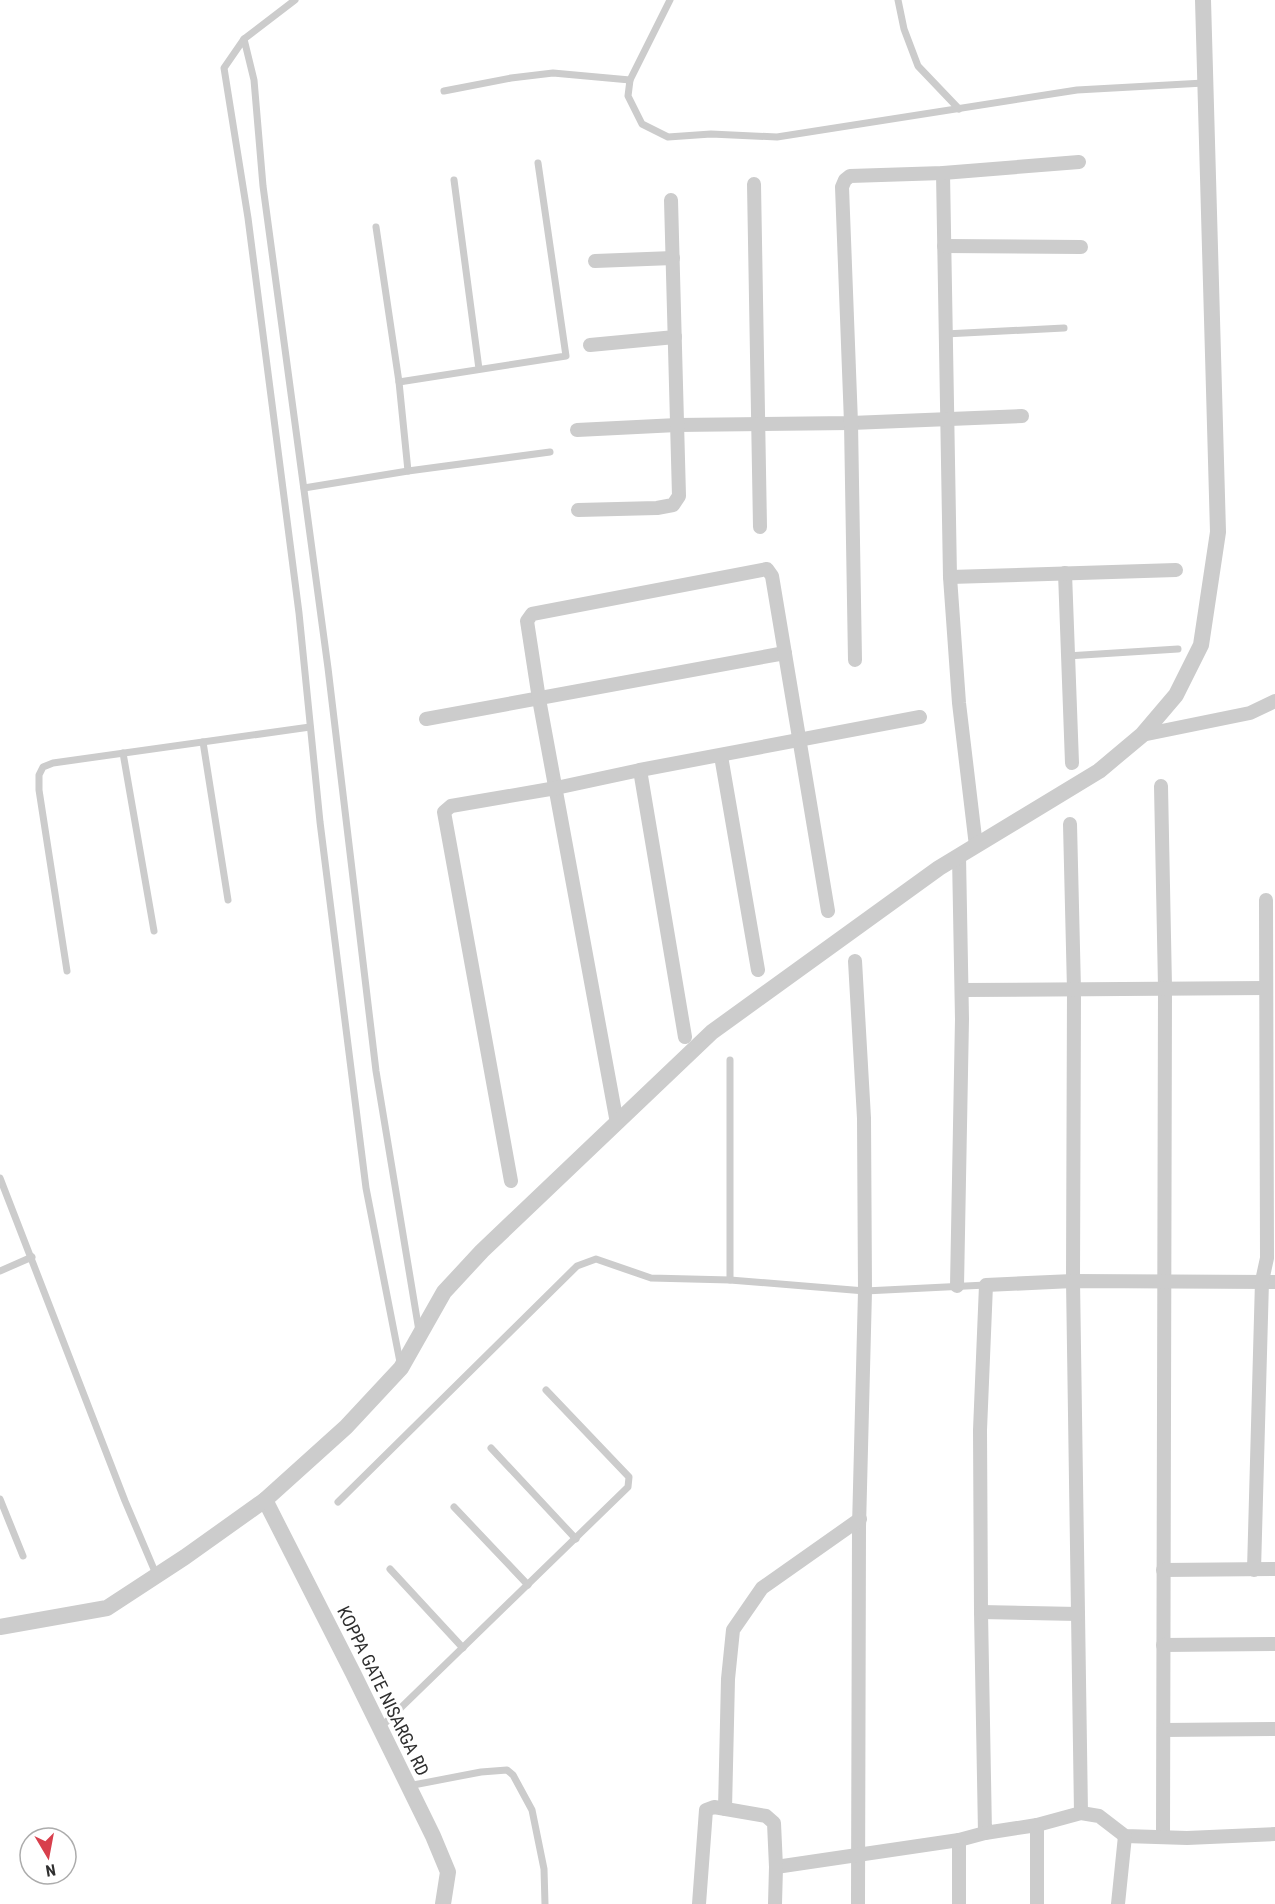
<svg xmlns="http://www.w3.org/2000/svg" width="1275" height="1904" font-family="'Roboto Condensed',sans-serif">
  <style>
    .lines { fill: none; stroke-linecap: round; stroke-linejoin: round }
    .service { stroke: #ccc; stroke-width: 7 }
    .minor { stroke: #ccc; stroke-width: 14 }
    .tertiary { stroke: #ccc; stroke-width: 16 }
    .labels { text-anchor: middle; stroke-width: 6; stroke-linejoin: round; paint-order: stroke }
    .street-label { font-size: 18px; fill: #2f2f2f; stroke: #fff }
  </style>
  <rect width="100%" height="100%" fill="#fff"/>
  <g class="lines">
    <!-- service -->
    <g class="service">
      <polyline points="670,0 630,80 628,96 642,124 668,137 711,134 777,137 1077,90 1204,83"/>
      <polyline points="898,0 904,29 918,66 959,109"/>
      <polyline points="244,39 295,0"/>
      <polyline points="444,91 511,78 553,73 630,80"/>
      <polyline points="454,180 479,369"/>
      <polyline points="376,227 399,382"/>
      <polyline points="945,334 1064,328"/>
      <polyline points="408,471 399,382 566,356 538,163"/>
      <polyline points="304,488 408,471 550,452"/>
      <polyline points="1067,656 1178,649"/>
      <polyline points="203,742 228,900"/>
      <polyline points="123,753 154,931"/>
      <polyline points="67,971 39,790 39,775 43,767 53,763 310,727"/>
      <polyline points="730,1060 730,1280"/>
      <polyline points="0,1178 125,1501 156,1574"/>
      <polyline points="0,1271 32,1257"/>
      <polyline points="400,1362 366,1188 320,822 299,613 248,218 224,68 244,39 254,80 263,186 328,668 376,1071 419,1331"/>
      <polyline points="491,1448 576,1539"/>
      <polyline points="0,1499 23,1556"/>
      <polyline points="338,1502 577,1266 596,1259 651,1278 730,1280 865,1291 986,1285"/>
      <polyline points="454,1507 528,1585"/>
      <polyline points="390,1569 463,1648"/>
      <polyline points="381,1727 628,1487 629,1477 546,1390"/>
      <polyline points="408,1786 481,1772 507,1770 513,1775 532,1810 544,1869 545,1904"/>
    </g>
    <!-- minor -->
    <g class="minor">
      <polyline points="943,173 950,577 959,703 976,846"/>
      <polyline points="754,184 760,527"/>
      <polyline points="944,246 1081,247"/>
      <polyline points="595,261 673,258"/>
      <polyline points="590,345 675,337"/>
      <polyline points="577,430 677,425 851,423 1022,416"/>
      <polyline points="578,510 657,508 673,505 679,496 671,200"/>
      <polyline points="1065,573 1072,763"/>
      <polyline points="950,577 1176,570"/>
      <polyline points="855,660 851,423 842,187 845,180 850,176 943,173 1079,162"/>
      <polyline points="426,719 785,653"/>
      <polyline points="1142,735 1250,713 1275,701"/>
      <polyline points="721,756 758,970"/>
      <polyline points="640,770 685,1037"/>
      <polyline points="1161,786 1165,987 1163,1837"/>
      <polyline points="1070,824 1074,990 1073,1281 1081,1813"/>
      <polyline points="855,961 864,1118 865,1291 859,1527 858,1904"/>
      <polyline points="962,990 1266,988"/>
      <polyline points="617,1123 539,699 527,621 532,614 767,569 772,576 828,911"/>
      <polyline points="511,1181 444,812 451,806 556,788 640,770 920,717"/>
      <polyline points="1275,1282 1073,1281 986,1285 980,1430 981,1612 985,1833 1037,1825 1081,1813 1099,1816 1125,1836 1187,1838 1275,1834"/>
      <polyline points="957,1286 962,1019 959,856"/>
      <polyline points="1163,1570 1275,1569"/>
      <polyline points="1254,1570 1262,1281 1267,1258 1266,900"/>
      <polyline points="981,1612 1078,1614"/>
      <polyline points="1163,1645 1275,1644"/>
      <polyline points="1164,1730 1275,1729"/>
      <polyline points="725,1809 728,1679 733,1630 762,1588 860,1519"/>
      <polyline points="959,1840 959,1904"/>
      <polyline points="776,1867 959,1840 985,1833"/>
      <polyline points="699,1904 706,1810 714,1807 766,1816 774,1823 776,1867 775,1904"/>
      <polyline points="1037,1904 1037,1825"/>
      <polyline points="1118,1904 1125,1836"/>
    </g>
    <!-- tertiary -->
    <g class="tertiary">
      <polyline points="265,1500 353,1673 433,1836 448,1872 443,1904"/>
      <polyline points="0,1627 107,1608 185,1557 265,1500 346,1427 401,1368 444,1292 482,1251 712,1032 939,868 1099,771 1142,735 1176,695 1201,645 1218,532 1203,0"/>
    </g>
  </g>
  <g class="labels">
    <!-- street labels -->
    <g class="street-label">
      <text transform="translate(383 1691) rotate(64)" y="6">KOPPA GATE NISARGA RD</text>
    </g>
  </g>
  <!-- north arrow -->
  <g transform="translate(48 1856) rotate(170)"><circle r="28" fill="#ffffff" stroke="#acacac" stroke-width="1.5"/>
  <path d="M0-4.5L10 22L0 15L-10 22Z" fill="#d83f4c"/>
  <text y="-9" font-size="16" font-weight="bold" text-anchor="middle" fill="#2f2f2f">N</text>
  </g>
</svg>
